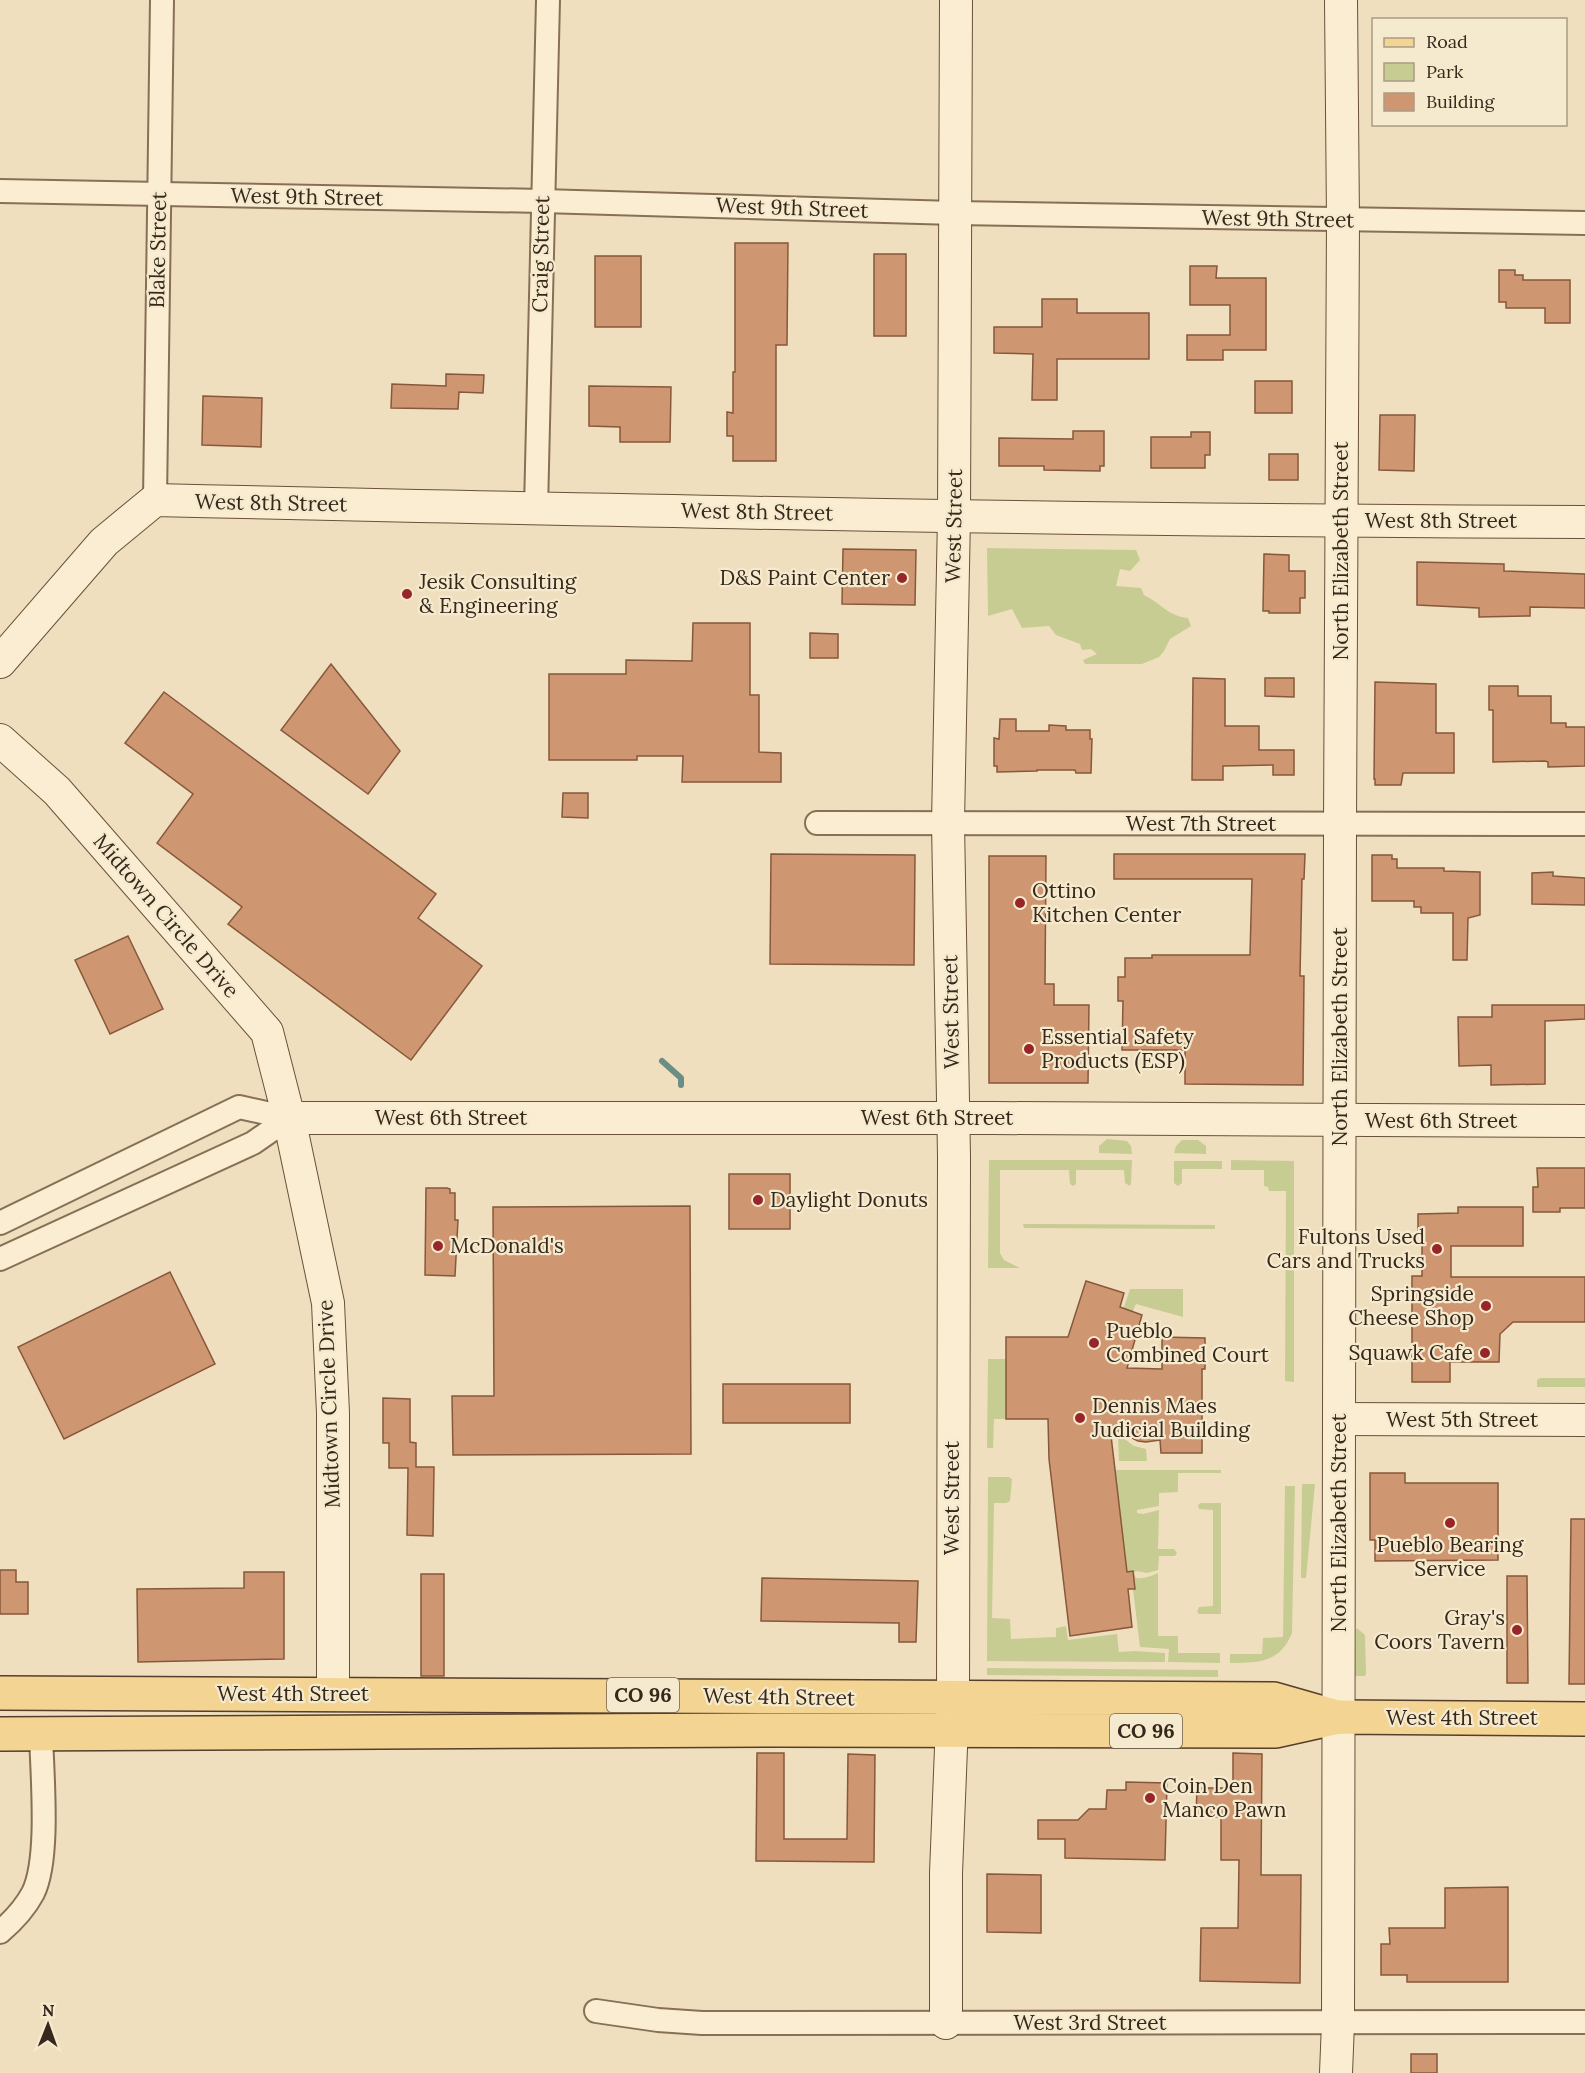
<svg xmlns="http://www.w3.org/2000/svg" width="1585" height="2073" font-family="Lora,serif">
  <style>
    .green { fill: #c7cd92 }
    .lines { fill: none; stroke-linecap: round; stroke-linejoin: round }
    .stream { stroke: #698e84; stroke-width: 6 }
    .building { fill: #ce9772; stroke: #87583b; stroke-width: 1.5 }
    .street-casing { stroke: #877056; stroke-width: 26 }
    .secondary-casing { stroke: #69513a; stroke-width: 34 }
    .primary-casing { stroke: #553e2b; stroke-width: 36 }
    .street { stroke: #faedd1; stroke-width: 22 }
    .secondary { stroke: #faedd1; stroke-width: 32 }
    .primary { stroke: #f4d493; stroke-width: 33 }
    .poi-dot { fill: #982527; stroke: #f6eace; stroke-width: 2 }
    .labels { text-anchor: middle; stroke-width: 4.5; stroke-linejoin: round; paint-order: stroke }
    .shield { fill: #f6eace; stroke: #706251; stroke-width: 1.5 }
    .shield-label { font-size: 20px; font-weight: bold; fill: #36281b }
    .street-label { font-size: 21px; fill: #36281b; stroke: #f6eace }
    .poi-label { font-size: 21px; fill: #36281b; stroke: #f6eace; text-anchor: start }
  </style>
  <rect width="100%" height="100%" fill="#efdfbe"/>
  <!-- green -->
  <g class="green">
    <path d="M987,548L1136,550L1140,560L1130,571L1120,569L1116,586L1141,588L1144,595C1162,604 1168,616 1188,618L1191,626L1170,639L1164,651L1159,657L1142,664H1085L1083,660L1097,654L1091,649L1082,650L1080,644L1056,635L1049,626L1022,628L1012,609L988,616Z"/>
    <polygon points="1107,1139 1127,1141 1131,1146 1132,1154 1099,1153 1099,1146"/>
    <polygon points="1182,1140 1198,1140 1206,1146 1206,1154 1174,1153 1176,1146"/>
    <polygon points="989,1160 1132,1160 1131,1183 1130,1186 1125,1183 1124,1170 1076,1170 1076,1184 1073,1186 1070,1184 1069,1170 1000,1170 1000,1253 1004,1260 1020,1268 988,1268"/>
    <polygon points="1231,1160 1294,1161 1294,1382 1285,1381 1285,1378 1286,1191 1269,1191 1268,1187 1264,1186 1264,1170 1231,1170"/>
    <polygon points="1174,1161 1222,1161 1222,1169 1182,1169 1182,1183 1178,1186 1174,1183"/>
    <polygon points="1023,1224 1047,1224 1215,1225 1215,1229 1024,1228"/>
    <polygon points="1130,1289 1183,1289 1183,1317 1136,1304 1132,1313 1123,1310"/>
    <polygon points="988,1359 1007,1359 1006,1419 994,1419 993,1448 987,1448"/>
    <polygon points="1540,1378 1585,1378 1585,1387 1537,1387 1537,1380"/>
    <polygon points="1118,1437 1122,1437 1134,1446 1146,1449 1147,1461 1119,1461"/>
    <path d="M1115,1470H1221V1473H1178V1492L1159,1493V1506L1137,1510V1513L1143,1514L1159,1510L1158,1549H1174L1177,1553L1175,1556H1159L1158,1570L1147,1573L1136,1571L1134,1573L1136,1578C1145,1579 1151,1576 1158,1573V1636H1178V1653H1220V1663L1168,1662L1169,1649L1140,1647L1133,1589L1135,1588L1133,1571L1127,1572Z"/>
    <polygon points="988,1477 1009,1477 1012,1479 1010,1501 1006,1503 994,1503 992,1618 1010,1619 1011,1639 1056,1637 1056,1628 1066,1626 1068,1640 1117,1634 1119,1652 1135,1651 1165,1653 1165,1662 987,1661"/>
    <polygon points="1302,1484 1315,1484 1306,1578 1301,1578"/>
    <path d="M1285,1486H1295L1292,1633C1280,1663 1258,1663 1230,1663V1654H1262L1263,1638L1283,1637Z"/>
    <polygon points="1201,1503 1221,1503 1221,1614 1199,1614 1197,1612 1199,1607 1213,1606 1213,1510 1199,1509 1198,1505"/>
    <polygon points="1356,1629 1358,1629 1365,1635 1366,1674 1365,1676 1355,1676"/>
    <polygon points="987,1668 1218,1670 1218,1677 987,1675"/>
  </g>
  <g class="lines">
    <!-- stream -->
    <polyline class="stream" points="662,1061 681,1078 681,1085"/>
  </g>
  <!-- building -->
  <g class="building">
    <polygon points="735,243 788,243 787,345 776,345 776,461 733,461 733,436 727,436 727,412 733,413 733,372 735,372"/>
    <rect x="874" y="254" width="32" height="82"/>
    <rect x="595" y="256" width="46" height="71"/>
    <polygon points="1190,266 1217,266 1216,278 1266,278 1266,350 1223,350 1223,360 1187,360 1187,335 1230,335 1230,305 1190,305"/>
    <polygon points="1499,270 1515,270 1515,275 1523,275 1523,280 1570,280 1570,323 1545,323 1545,308 1506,308 1506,302 1499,302"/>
    <polygon points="1042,299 1077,299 1077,313 1149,313 1149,359 1057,359 1057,400 1032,400 1033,354 994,353 994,327 1042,327"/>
    <polygon points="446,374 484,375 483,393 459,392 458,409 391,408 392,384 446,386"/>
    <rect x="1255" y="381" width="37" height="32"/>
    <polygon points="589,386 671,387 670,442 620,442 620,427 589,426"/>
    <polygon points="203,396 262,398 261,447 202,445"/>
    <polygon points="1380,415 1415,415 1414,471 1379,470"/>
    <polygon points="1073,431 1104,431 1104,466 1100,466 1100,471 1044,470 1044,466 999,466 999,438 1073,439"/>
    <polygon points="1191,432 1210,432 1210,455 1205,455 1205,468 1151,468 1151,437 1191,437"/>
    <rect x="1269" y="454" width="29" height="26"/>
    <polygon points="843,549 916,550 915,605 842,604"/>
    <polygon points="1264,554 1289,555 1289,571 1305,571 1305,598 1300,598 1300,613 1269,613 1269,611 1263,611"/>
    <polygon points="1417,562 1504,564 1504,571 1585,574 1585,608 1530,607 1530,616 1479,617 1479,608 1417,605"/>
    <polygon points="693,623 750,623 750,695 759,695 759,752 781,753 781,782 682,782 683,756 637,756 637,760 549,760 549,674 626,674 626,660 692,661"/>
    <polygon points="810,633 838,634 838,658 810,658"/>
    <polygon points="331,664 400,751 368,794 281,730"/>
    <polygon points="1193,678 1225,679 1225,726 1259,726 1259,750 1294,750 1294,775 1273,775 1273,765 1223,766 1223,780 1192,780"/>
    <polygon points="1265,678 1294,678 1294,697 1265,696"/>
    <polygon points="1375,682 1436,684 1436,733 1454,733 1454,773 1403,773 1401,785 1375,785 1375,779 1374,779"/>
    <polygon points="1489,686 1518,686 1518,696 1551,696 1551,723 1566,723 1566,727 1585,727 1585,766 1548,767 1548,762 1545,761 1493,762 1493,710 1489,710"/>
    <polygon points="164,692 436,894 418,918 482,966 411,1060 228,924 242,907 157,843 193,794 125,743"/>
    <polygon points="1000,719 1016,719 1016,731 1049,731 1049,725 1066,726 1066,730 1090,730 1090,739 1092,739 1091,773 1076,773 1075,770 1037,770 1037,771 997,772 997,766 994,766 994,738 999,739"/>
    <polygon points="563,793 588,793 588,818 562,817"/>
    <polygon points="771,854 915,855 914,965 770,964"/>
    <polygon points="1114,854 1305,854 1304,879 1302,879 1300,976 1304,976 1303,1085 1185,1084 1185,1050 1122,1050 1123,1001 1118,1001 1118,977 1125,977 1125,958 1152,958 1152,955 1250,955 1252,879 1114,879"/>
    <polygon points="1372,855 1392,855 1392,859 1397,859 1397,868 1444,868 1444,871 1480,872 1480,915 1468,918 1467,960 1453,960 1453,913 1421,913 1421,907 1414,907 1414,901 1372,901"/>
    <polygon points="989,856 1046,856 1045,984 1054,984 1054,1005 1089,1005 1088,1083 989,1083"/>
    <polygon points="1553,872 1553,876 1585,878 1585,905 1532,904 1532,873"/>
    <polygon points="128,936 163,1009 110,1034 75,960"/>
    <polygon points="1492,1005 1585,1005 1585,1019 1545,1021 1545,1084 1491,1085 1491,1065 1459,1066 1458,1017 1492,1017"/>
    <polygon points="1537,1168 1585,1168 1585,1208 1560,1208 1560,1212 1533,1212 1533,1187 1538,1187"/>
    <rect x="729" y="1174" width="61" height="55"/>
    <polygon points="426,1188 447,1188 450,1189 450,1193 455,1193 455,1220 458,1220 455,1276 425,1275"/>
    <polygon points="690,1206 691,1454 453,1455 452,1396 494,1396 493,1207"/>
    <polygon points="1458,1207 1523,1207 1523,1246 1451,1246 1451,1277 1585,1277 1585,1322 1513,1322 1500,1334 1499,1362 1450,1362 1450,1382 1412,1382 1412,1276 1422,1276 1422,1230 1418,1230 1418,1214 1458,1213"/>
    <polygon points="170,1272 215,1364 64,1439 18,1347"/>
    <polygon points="1086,1281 1124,1293 1120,1307 1142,1315 1127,1368 1162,1369 1162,1337 1205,1338 1205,1369 1202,1369 1202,1453 1161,1453 1160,1440 1146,1442 1138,1441 1110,1427 1127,1572 1133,1571 1135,1589 1128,1589 1132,1627 1070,1636 1049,1459 1048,1419 1006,1419 1006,1337 1068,1337"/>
    <rect x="723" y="1384" width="127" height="39"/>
    <polygon points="383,1398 410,1399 410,1442 416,1443 416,1467 434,1467 433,1536 407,1535 408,1468 389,1468 389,1443 383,1443"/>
    <polygon points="1370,1473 1405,1473 1405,1483 1498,1483 1498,1560 1375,1561 1375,1540 1370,1540"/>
    <polygon points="1571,1519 1585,1519 1585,1684 1569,1684"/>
    <polygon points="0,1570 16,1570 16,1582 28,1582 28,1614 0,1614"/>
    <polygon points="244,1572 284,1572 284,1659 138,1662 137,1589 244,1588"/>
    <rect x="421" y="1574" width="23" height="102"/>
    <polygon points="1507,1576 1527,1576 1528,1683 1507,1683"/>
    <polygon points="762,1578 918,1581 916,1642 899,1642 899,1623 761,1621"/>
    <polygon points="757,1753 784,1753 784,1839 847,1839 848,1754 875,1755 874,1862 756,1861"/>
    <polygon points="1233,1753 1262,1754 1261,1875 1301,1875 1300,1983 1200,1981 1201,1928 1238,1928 1239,1860 1221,1860 1221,1817 1196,1816 1197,1788 1233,1788"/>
    <polygon points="1126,1782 1167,1783 1165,1860 1065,1858 1065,1839 1038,1839 1038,1820 1078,1820 1089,1809 1106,1809 1107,1790 1126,1790"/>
    <polygon points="987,1874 1041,1875 1041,1933 987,1932"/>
    <polygon points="1508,1887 1508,1982 1407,1982 1407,1975 1381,1975 1381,1944 1390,1944 1389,1928 1445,1928 1445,1888"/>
    <rect x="1411" y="2054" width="26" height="19"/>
  </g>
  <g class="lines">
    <defs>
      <g id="street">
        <polyline points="0,191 542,201 955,213 1585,223"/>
        <polyline points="155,500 162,0"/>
        <polyline points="536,509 548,0"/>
        <polyline points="817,823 1585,824"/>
        <polyline points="0,1223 239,1107 289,1118"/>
        <polyline points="0,1259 253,1143 289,1118"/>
        <path d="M0,1932C13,1921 25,1908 33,1893C50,1859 42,1774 41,1734"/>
        <polyline points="596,2011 658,2020 702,2023 1585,2022"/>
      </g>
      <g id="secondary">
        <path d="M0,662L104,542L155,500C632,511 1108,521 1585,522"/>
        <polyline points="0,740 57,791 267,1032 289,1118 328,1303 333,1413 333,1694"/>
        <polyline points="289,1118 993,1118 1585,1121"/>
        <polyline points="1339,1419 1585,1420"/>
        <polyline points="946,2023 946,1873 953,1698 954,1156 948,823 954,516 956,0"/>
        <polyline points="1336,2073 1338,2023 1340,824 1343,220 1341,0"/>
      </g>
      <g id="primary">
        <polyline points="0,1693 1274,1699 1337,1717"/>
        <polyline points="0,1734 774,1730 1276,1731 1339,1717 1585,1719"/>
      </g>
    </defs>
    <!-- street casing -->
    <use href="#street" class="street-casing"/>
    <!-- secondary casing -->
    <use href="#secondary" class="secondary-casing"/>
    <!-- primary casing -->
    <use href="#primary" class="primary-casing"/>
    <!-- street -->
    <use href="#street" class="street"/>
    <!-- secondary -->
    <use href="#secondary" class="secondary"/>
    <!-- primary -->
    <use href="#primary" class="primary"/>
  </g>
  <!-- markers -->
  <g class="poi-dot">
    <circle cx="902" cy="578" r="6"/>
    <circle cx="407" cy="594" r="6"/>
    <circle cx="1020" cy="903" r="6"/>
    <circle cx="1029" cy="1049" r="6"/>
    <circle cx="758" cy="1200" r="6"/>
    <circle cx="438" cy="1246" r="6"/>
    <circle cx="1437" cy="1249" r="6"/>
    <circle cx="1486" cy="1306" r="6"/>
    <circle cx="1094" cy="1343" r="6"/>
    <circle cx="1485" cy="1353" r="6"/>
    <circle cx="1080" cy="1418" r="6"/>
    <circle cx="1450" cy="1523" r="6"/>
    <circle cx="1517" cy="1630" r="6"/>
    <circle cx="1150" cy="1798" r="6"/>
  </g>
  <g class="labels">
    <!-- shield labels -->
    <g class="shield">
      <rect x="607" y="1678" width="72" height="34" rx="4.5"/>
      <rect x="1110" y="1714" width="72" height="34" rx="4.5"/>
    </g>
    <g class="shield-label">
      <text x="643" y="1702">CO 96</text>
      <text x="1146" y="1738">CO 96</text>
    </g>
    <!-- street labels -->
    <g class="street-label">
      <text transform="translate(307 197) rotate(1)" y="7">West 9th Street</text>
      <text transform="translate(792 208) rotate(2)" y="7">West 9th Street</text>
      <text transform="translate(1278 219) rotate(1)" y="7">West 9th Street</text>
      <text transform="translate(158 250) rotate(-89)" y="7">Blake Street</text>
      <text transform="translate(541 254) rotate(-89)" y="7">Craig Street</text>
      <text transform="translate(271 503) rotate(1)" y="7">West 8th Street</text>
      <text transform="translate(757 512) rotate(1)" y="7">West 8th Street</text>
      <text x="1441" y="528">West 8th Street</text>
      <text transform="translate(954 526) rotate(-89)" y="7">West Street</text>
      <text transform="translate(1341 551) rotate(-90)" y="7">North Elizabeth Street</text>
      <text x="1201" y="831">West 7th Street</text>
      <text transform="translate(166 916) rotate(49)" y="7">Midtown Circle Drive</text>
      <text transform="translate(951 1012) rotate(-91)" y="7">West Street</text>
      <text transform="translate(1340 1037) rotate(-90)" y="7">North Elizabeth Street</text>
      <text x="451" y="1125">West 6th Street</text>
      <text x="937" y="1125">West 6th Street</text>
      <text x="1441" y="1128">West 6th Street</text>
      <text transform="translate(329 1404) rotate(-92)" y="7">Midtown Circle Drive</text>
      <text x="1462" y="1427">West 5th Street</text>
      <text transform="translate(952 1498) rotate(-90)" y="7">West Street</text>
      <text transform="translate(1339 1523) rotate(-90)" y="7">North Elizabeth Street</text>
      <text x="293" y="1701">West 4th Street</text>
      <text transform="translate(779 1697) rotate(1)" y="7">West 4th Street</text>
      <text x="1462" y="1725">West 4th Street</text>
      <text x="1090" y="2030">West 3rd Street</text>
    </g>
    <!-- poi labels -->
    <g class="poi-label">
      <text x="890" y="585" text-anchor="end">D&amp;S Paint Center</text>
      <text x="419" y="589">Jesik Consulting<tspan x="419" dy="24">&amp; Engineering</tspan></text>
      <text x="1032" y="898">Ottino<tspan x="1032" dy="24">Kitchen Center</tspan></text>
      <text x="1041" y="1044">Essential Safety<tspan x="1041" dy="24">Products (ESP)</tspan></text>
      <text x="770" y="1207">Daylight Donuts</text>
      <text x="1425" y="1244" text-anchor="end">Fultons Used<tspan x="1425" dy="24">Cars and Trucks</tspan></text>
      <text x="450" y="1253">McDonald's</text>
      <text x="1474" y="1301" text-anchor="end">Springside<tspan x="1474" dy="24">Cheese Shop</tspan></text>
      <text x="1106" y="1338">Pueblo<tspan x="1106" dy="24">Combined Court</tspan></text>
      <text x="1473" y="1360" text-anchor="end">Squawk Cafe</text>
      <text x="1092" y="1413">Dennis Maes<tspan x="1092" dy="24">Judicial Building</tspan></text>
      <text x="1450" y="1552" text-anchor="middle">Pueblo Bearing<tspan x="1450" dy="24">Service</tspan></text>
      <text x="1505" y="1625" text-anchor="end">Gray's<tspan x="1505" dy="24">Coors Tavern</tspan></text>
      <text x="1162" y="1793">Coin Den<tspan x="1162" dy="24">Manco Pawn</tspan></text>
    </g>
  </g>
  <!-- legend -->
  <rect x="1372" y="18" width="195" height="108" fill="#f6eace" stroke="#a99c86" stroke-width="1.5"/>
  <rect x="1384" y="38" width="30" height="9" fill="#f4d493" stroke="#a99c86" stroke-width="1.5"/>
  <text x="1426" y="48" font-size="18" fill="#36281b">Road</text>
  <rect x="1384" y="63" width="30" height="18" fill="#c7cd92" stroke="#a99c86" stroke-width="1.5"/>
  <text x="1426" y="78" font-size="18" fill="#36281b">Park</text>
  <rect x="1384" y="93" width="30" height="18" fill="#ce9772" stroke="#a99c86" stroke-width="1.5"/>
  <text x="1426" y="108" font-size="18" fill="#36281b">Building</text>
  <!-- north arrow -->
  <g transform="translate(48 2025) rotate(1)" stroke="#f6eace" stroke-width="4.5" paint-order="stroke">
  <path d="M0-4.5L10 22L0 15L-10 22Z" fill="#36281b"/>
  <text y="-9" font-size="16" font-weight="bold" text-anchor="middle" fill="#36281b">N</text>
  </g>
</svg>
